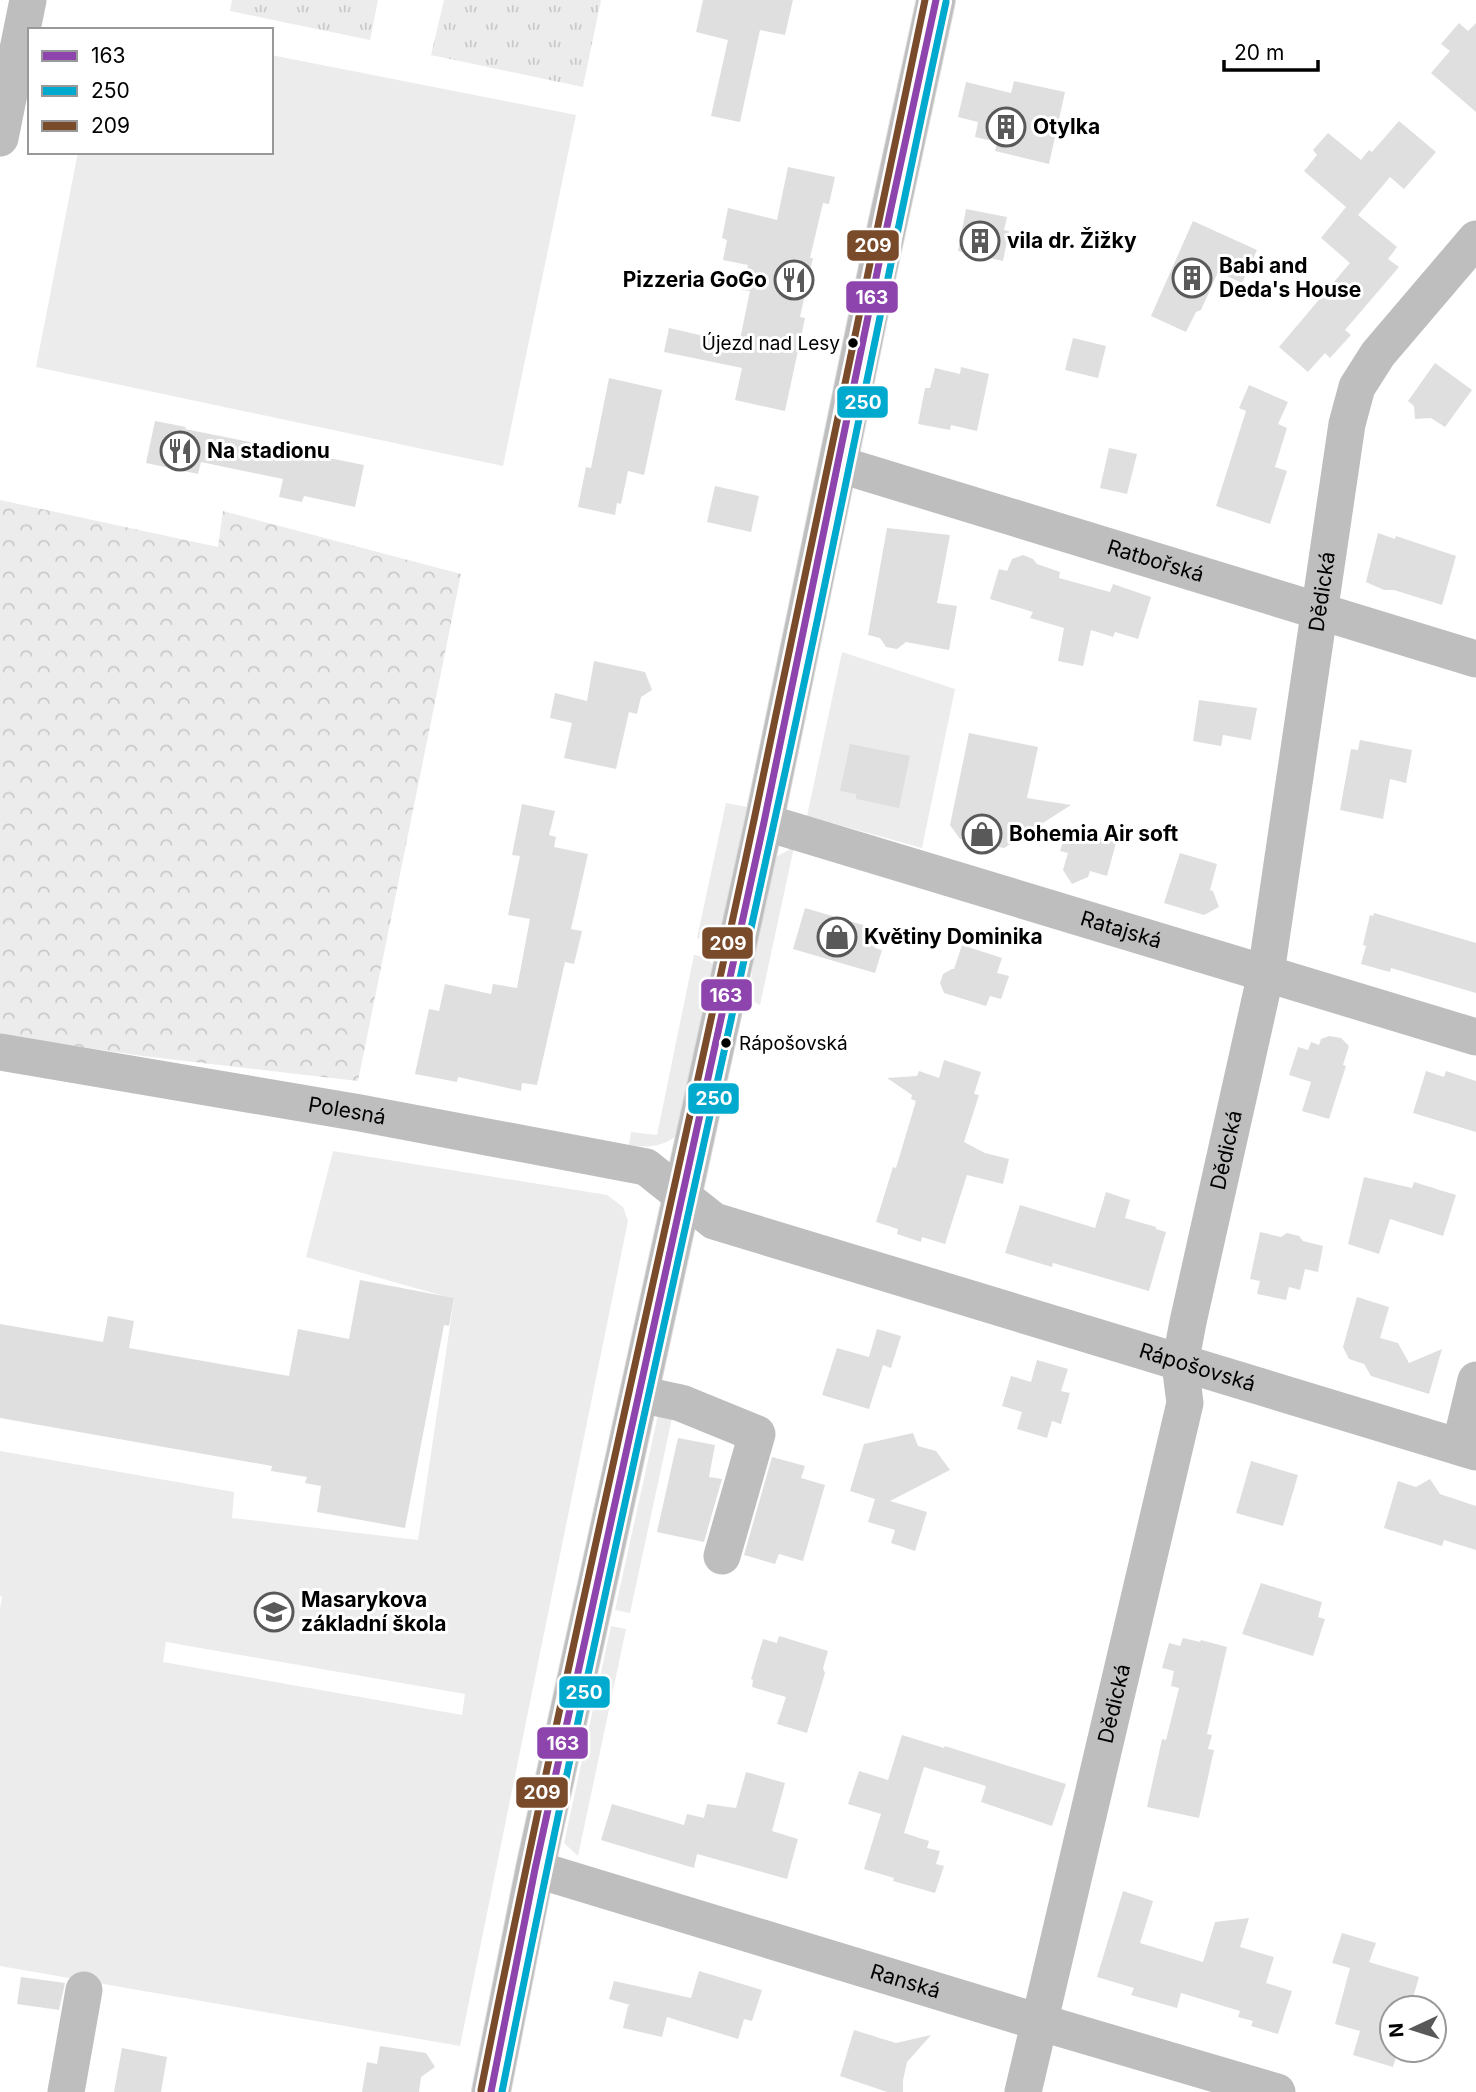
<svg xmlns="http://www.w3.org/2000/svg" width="1476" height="2092" font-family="Inter,sans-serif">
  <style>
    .green { fill: #ececec; fill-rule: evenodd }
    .forest { fill: url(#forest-crowns) }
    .park { fill: url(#park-tufts) }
    .building { fill: #dfdfdf }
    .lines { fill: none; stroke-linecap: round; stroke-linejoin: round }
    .major-casing { stroke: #dbdbdb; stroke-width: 40 }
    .minor { stroke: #bebebe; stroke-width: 37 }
    .major { stroke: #bebebe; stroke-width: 38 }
    .bus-1-casing { stroke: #fff; stroke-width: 12 }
    .bus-2-casing { stroke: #fff; stroke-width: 12 }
    .bus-3-casing { stroke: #fff; stroke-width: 12 }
    .bus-1 { stroke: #8e44ad; stroke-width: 7 }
    .bus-2 { stroke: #00a9ce; stroke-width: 7 }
    .bus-3 { stroke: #7a4b2a; stroke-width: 7 }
    .bus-dot { fill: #000; stroke: #fff; stroke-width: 2.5 }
    .labels { text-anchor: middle; stroke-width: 6; stroke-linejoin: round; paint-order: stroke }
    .bus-label { font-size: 19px; fill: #000; stroke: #fff; text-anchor: end }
    .poi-label { font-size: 21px; font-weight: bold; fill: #000; stroke: #fff; text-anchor: start }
    .street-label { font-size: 21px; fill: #000; stroke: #fff }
    .line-badge { stroke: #fff; stroke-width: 2.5 }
    .badge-label { font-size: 19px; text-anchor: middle; font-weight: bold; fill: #fff }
  </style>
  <defs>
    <pattern id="forest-crowns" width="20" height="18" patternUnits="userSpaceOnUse" patternTransform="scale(1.75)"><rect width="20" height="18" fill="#ececec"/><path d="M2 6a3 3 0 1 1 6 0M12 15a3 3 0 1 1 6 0" fill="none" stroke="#c9c9c9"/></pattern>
    <pattern id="park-tufts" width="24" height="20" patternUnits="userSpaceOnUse" patternTransform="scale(1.75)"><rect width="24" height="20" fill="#ececec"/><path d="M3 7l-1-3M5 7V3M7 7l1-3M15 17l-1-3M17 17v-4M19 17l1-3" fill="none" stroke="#c9c9c9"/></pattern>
  </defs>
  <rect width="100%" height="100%" fill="#fff"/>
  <!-- green -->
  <g class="green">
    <polygon points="271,55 576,115 503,466 36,367 78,152 271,152"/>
    <polygon points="842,652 955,689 922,848 807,816"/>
    <polygon points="726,803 747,807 720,938 710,941 697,938"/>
    <polygon points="794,847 760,1005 751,1000 750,993 754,953 774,858"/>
    <path d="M694,955L706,957L714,966L678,1134C665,1147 646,1148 629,1145L631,1132L657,1135Z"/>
    <path d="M333,1151L607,1195L623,1207L628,1221L460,2046L0,1966V1609L2,1597L0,1596V1451L234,1492L232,1518L418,1540L454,1299L306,1257ZM166,1642L465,1694L462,1715L163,1662Z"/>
    <polygon points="658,1415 672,1418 630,1613 615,1610"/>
    <polygon points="611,1626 626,1629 578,1856 564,1843"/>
  </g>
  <!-- forest -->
  <polygon class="forest" points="0,500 218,547 223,511 461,574 358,1081 143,1056 0,1035"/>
  <!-- park -->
  <g class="park">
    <polygon points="232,0 378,0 370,40 230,11"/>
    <polygon points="444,0 601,0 583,87 431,55"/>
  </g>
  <!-- building -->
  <g class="building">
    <polygon points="703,0 793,0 785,35 760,30 740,122 711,116 728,40 696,32"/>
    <polygon points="1459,23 1468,31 1476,23 1476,112 1431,73 1450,51 1441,44"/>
    <polygon points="1014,81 1065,92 1049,164 995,151 997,142 975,137 978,122 958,117 966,82 1011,93"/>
    <polygon points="1399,121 1436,152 1404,189 1390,177 1358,215 1397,247 1388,259 1399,267 1345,330 1351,335 1330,358 1325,353 1308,372 1279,347 1350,263 1321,238 1346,207 1304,171 1317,155 1313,150 1328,133 1361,160 1369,150 1372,152"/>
    <polygon points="788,167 835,177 829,204 823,203 810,258 813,258 800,317 805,318 785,411 735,400 742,368 664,352 669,328 739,344 750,291 742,290 748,265 723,260 727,240 722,238 728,208 777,220"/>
    <polygon points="966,209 1007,217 1004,230 1009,231 1003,261 958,251"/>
    <polygon points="1193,221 1257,250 1242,283 1218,272 1201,310 1196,312 1186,332 1151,316"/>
    <polygon points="1073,338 1106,346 1098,378 1065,370"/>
    <polygon points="1435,363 1472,390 1445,427 1431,418 1415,419 1414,406 1408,401"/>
    <polygon points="961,367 989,374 977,431 951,425 950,430 918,424 925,388 930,388 935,368 960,374"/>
    <polygon points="609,378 662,390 644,475 628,471 621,504 617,503 615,515 578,507 586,467 591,468"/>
    <polygon points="1249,385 1288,402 1278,424 1287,428 1275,467 1287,471 1270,524 1216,506 1246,411 1239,408"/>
    <polygon points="155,421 186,427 185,429 364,465 355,507 304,496 302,502 279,497 283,479 201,462 198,474 146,463"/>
    <polygon points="1109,448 1137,454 1127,494 1100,488"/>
    <polygon points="715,486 759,496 751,532 707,522"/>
    <polygon points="887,528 950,535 937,603 957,606 949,650 906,642 897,649 886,647 880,638 868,635"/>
    <polygon points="1378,533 1395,539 1396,536 1456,556 1442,605 1394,590 1384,590 1366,582"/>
    <polygon points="1023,555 1033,559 1037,564 1060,572 1059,578 1110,592 1113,584 1151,597 1138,639 1115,632 1113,637 1091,630 1083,666 1058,661 1064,628 1030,618 1033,612 990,599 999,569 1007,571 1012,559"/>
    <polygon points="594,661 645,672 652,690 641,697 637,714 629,712 616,769 564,758 572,723 550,718 555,693 587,701"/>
    <polygon points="1199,700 1257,708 1251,740 1223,735 1221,746 1193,741"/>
    <polygon points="969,733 1038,747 1027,798 1071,805 1004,848 960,839 950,825"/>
    <polygon points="1360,740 1412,750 1406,783 1390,779 1383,819 1340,810 1351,749 1358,750"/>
    <polygon points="850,744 910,756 899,808 856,799 856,794 840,791"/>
    <polygon points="522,804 555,811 549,835 556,837 554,847 588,854 571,929 582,931 574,964 565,962 537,1085 522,1083 521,1091 458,1077 457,1082 415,1074 429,1009 439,1011 445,984 491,994 493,984 517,988 530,919 508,915 520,856 512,855"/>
    <polygon points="1068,827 1116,843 1107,876 1090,871 1088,877 1072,884 1063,870 1068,853 1060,851"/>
    <polygon points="1180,853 1217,864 1210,890 1213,891 1219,907 1204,915 1164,903"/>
    <polygon points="805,908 880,930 875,948 882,950 875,973 793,949"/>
    <polygon points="1374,913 1476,943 1476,993 1391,968 1390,972 1361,964 1366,946 1363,945 1370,915 1373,916"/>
    <polygon points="962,945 1002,958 997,973 1009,976 1001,999 990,996 986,1006 944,993 940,983 943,974 952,969 954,969"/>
    <polygon points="1329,1036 1341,1038 1349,1046 1343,1065 1346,1066 1329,1119 1302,1111 1311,1082 1289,1075 1298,1047 1308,1050 1311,1042 1319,1045 1321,1039"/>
    <polygon points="944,1060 981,1072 974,1094 979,1095 964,1142 985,1153 1009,1159 1003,1184 967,1175 945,1244 922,1237 921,1242 897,1234 898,1229 876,1222 893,1167 896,1168 916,1101 911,1099 912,1095 887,1078 917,1076 919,1071 939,1078"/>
    <polygon points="1426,1071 1444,1077 1446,1071 1476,1081 1476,1132 1413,1113"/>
    <polygon points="1364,1177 1412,1188 1414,1182 1456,1195 1443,1236 1390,1219 1379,1254 1348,1244"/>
    <polygon points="1106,1192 1130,1200 1125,1218 1156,1227 1156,1229 1166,1232 1149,1291 1053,1263 1052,1267 1005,1253 1020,1205 1095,1228"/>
    <polygon points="1260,1232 1281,1237 1287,1233 1299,1236 1303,1241 1323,1246 1318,1272 1305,1269 1300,1290 1289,1287 1286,1300 1257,1294 1260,1281 1250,1279"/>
    <polygon points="360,1280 454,1298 449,1326 444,1325 405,1528 317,1512 321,1486 305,1483 307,1477 271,1471 272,1466 0,1418 0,1324 103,1342 108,1316 134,1321 129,1348 289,1376 298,1329 349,1339"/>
    <polygon points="1357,1297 1389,1307 1380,1338 1398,1343 1409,1363 1442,1349 1429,1394 1371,1376 1364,1364 1349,1359 1343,1347"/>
    <polygon points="877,1329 901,1336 891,1368 883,1365 869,1409 822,1395 837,1348 869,1357"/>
    <polygon points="1037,1360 1068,1369 1061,1391 1070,1393 1061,1424 1052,1421 1047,1438 1017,1429 1022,1412 1002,1406 1011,1376 1031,1382"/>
    <polygon points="913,1433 918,1446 936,1451 950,1470 890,1501 927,1512 915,1551 891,1543 895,1530 868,1522 875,1499 850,1491 864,1444"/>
    <polygon points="678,1438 715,1445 709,1477 722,1479 704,1542 657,1532"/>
    <polygon points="772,1457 805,1466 801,1478 825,1485 803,1561 779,1554 775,1564 744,1555"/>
    <polygon points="1251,1461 1298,1475 1283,1526 1236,1513"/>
    <polygon points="1430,1479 1440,1494 1476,1506 1476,1550 1444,1540 1442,1546 1384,1528 1398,1481 1416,1487"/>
    <polygon points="1261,1583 1322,1602 1318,1617 1325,1619 1313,1656 1242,1634"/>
    <polygon points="779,1636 828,1651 823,1668 825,1673 807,1733 777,1724 786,1697 752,1687 753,1680 751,1679 763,1639 777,1643"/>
    <polygon points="1183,1638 1200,1642 1201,1640 1227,1647 1207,1734 1212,1735 1208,1749 1214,1750 1199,1818 1147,1807 1162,1739 1166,1740 1179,1688 1171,1686 1174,1671 1162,1668 1169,1643 1180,1646"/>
    <polygon points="902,1735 944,1748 945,1746 1066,1784 1052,1826 981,1802 986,1786 924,1767 904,1833 929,1841 927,1848 940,1851 936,1864 944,1866 935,1893 893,1881 894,1878 864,1869 881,1814 848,1804 859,1771 888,1780"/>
    <polygon points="746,1772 785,1783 772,1831 798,1839 787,1879 697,1854 694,1868 601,1840 612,1804 684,1825 687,1814 704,1818 707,1804 736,1808"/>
    <polygon points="1123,1891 1153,1901 1140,1943 1203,1962 1215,1922 1249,1918 1240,1947 1274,1957 1266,1983 1292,1991 1278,2034 1251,2026 1253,2021 1238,2017 1240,2011 1181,1993 1177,2008 1131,1995 1134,1988 1097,1977"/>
    <polygon points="1342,1933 1376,1943 1369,1962 1419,1977 1410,2008 1392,2008 1392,2050 1398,2050 1393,2067 1353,2055 1360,2031 1335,2024 1350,1968 1332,1963"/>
    <polygon points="699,1971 762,1990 752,2021 744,2019 738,2039 667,2017 662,2037 623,2028 628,2006 630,2005 609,1999 614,1981 691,1998"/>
    <polygon points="21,1977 65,1983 59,2010 17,2004"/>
    <polygon points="854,2030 896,2043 931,2035 907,2062 903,2080 903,2092 887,2092 840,2076"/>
    <polygon points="380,2046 426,2053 435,2067 421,2077 419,2092 362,2092 367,2062 377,2064"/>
    <polygon points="122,2048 167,2057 161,2092 114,2092"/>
  </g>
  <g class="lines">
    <defs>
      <polyline id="major" points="491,2092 535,1869 764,822 878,268 936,0"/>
    </defs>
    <!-- major casing -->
    <use href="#major" class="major-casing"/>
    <!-- minor -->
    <g class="minor">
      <polyline points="0,138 28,0"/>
      <path id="s1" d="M838,464L1476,659"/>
      <path id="s2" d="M764,822L1476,1037"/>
      <path id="s3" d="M0,1052L360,1113L646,1167L714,1221L1476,1452"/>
      <polyline points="639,1394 681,1403 757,1434 722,1556"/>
      <polyline points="1460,1447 1476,1380"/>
      <path id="s4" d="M535,1869L1039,2022L1277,2092"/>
      <polyline points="66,2092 84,1990"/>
      <path id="s5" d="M1023,2092L1185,1403L1180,1364L1188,1322L1266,973L1347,424L1357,387L1378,354L1476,239"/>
    </g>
    <!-- major -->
    <use href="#major" class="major"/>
    <defs>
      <polyline id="bus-1" points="491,2092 535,1869 764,822 878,268 936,0"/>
      <path id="bus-2" d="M502,2092C585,1671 681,1252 772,832C833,556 886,279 946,2"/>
      <path id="bus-3" d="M481,2090C565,1665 664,1243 754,820C812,547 866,273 925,0"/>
    </defs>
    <!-- bus-1 casing -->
    <use href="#bus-1" class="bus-1-casing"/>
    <!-- bus-2 casing -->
    <use href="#bus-2" class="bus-2-casing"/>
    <!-- bus-3 casing -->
    <use href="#bus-3" class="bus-3-casing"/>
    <!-- bus-1 -->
    <use href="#bus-1" class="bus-1"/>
    <!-- bus-2 -->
    <use href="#bus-2" class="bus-2"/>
    <!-- bus-3 -->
    <use href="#bus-3" class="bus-3"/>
  </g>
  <!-- icons -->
  <defs>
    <symbol id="building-ring" viewBox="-11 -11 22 22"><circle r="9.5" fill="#fff" stroke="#595959" stroke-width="1.5"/><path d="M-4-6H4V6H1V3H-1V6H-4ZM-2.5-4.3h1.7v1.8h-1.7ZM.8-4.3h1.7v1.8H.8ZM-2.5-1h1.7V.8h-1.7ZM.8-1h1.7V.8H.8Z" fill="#595959"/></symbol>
    <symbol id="restaurant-ring" viewBox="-11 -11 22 22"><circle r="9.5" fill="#fff" stroke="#595959" stroke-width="1.5"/><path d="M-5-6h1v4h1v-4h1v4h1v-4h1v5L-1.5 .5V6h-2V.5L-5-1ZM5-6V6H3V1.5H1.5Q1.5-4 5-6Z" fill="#595959"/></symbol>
    <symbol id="shop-ring" viewBox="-11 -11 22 22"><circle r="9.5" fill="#fff" stroke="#595959" stroke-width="1.5"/><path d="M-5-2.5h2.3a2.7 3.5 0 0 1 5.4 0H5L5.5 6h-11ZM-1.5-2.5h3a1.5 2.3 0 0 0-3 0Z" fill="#595959"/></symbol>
    <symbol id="school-ring" viewBox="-11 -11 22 22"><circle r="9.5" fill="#fff" stroke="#595959" stroke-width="1.5"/><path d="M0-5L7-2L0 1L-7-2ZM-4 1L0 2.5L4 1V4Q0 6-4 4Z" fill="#595959"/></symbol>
  </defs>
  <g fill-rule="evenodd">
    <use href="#building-ring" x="984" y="105" width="44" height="44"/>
    <use href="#building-ring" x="958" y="219" width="44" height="44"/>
    <use href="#building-ring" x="1170" y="256" width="44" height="44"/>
    <use href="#restaurant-ring" x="772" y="258" width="44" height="44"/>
    <use href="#restaurant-ring" x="158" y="429" width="44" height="44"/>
    <use href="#shop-ring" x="960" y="812" width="44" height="44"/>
    <use href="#shop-ring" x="815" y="915" width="44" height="44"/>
    <use href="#school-ring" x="252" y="1590" width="44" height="44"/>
  </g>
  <!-- markers -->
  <g class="bus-dot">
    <circle cx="853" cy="343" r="6"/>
    <circle cx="726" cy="1043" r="6"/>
  </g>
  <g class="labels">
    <!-- bus labels -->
    <g class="bus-label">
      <text x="840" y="350">Újezd nad Lesy</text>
      <text x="739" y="1050" text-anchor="start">Rápošovská</text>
    </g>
    <!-- poi labels -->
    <g class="poi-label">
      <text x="1033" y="134">Otylka</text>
      <text x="1007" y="248">vila dr. Žižky</text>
      <text x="1219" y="273">Babi and<tspan x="1219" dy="24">Deda's House</tspan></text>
      <text x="767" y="287" text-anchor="end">Pizzeria GoGo</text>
      <text x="207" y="458">Na stadionu</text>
      <text x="1009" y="841">Bohemia Air soft</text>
      <text x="864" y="944">Květiny Dominika</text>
      <text x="301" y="1607">Masarykova<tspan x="301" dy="24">základní škola</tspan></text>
    </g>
    <!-- street labels -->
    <g class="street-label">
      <text dy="7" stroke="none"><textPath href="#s1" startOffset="332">Ratbořská</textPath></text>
      <text dy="7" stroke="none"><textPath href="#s5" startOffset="1533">Dědická</textPath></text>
      <text dy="7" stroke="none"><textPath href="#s2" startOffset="373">Ratajská</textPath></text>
      <text dy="7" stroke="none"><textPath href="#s3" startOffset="352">Polesná</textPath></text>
      <text dy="7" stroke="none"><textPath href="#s5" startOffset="966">Dědická</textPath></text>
      <text dy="7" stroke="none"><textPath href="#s3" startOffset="1248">Rápošovská</textPath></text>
      <text dy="7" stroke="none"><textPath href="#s5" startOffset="399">Dědická</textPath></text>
      <text dy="7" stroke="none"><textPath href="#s4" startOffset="387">Ranská</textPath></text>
    </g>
  </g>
  <g class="line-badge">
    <rect x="846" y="229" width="54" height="33" rx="7" fill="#7a4b2a"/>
    <rect x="845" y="280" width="54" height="34" rx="7" fill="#8e44ad"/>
    <rect x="836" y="385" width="53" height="34" rx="7" fill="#00a9ce"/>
    <rect x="701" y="926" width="53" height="34" rx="7" fill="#7a4b2a"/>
    <rect x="700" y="978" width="53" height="34" rx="7" fill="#8e44ad"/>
    <rect x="687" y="1082" width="53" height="33" rx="7" fill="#00a9ce"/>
    <rect x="558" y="1675" width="53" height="34" rx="7" fill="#00a9ce"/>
    <rect x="536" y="1726" width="53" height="34" rx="7" fill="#8e44ad"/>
    <rect x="515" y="1776" width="54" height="33" rx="7" fill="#7a4b2a"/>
  </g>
  <g class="badge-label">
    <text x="873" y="252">209</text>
    <text x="872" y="304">163</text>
    <text x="863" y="409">250</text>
    <text x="728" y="950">209</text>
    <text x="726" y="1002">163</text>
    <text x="714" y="1105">250</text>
    <text x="584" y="1699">250</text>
    <text x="563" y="1750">163</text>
    <text x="542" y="1799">209</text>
  </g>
  <!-- legend -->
  <rect x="28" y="28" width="245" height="126" fill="#ffffff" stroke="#999999" stroke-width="2"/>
  <rect x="42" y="51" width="35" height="10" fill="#8e44ad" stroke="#999999" stroke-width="2"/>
  <text x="91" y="63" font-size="21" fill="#000000">163</text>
  <rect x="42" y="86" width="35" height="10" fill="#00a9ce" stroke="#999999" stroke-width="2"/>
  <text x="91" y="98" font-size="21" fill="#000000">250</text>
  <rect x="42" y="121" width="35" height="10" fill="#7a4b2a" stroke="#999999" stroke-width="2"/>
  <text x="91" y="133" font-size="21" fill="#000000">209</text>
  <!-- north arrow -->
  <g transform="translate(1413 2029) rotate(266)"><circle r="33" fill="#ffffff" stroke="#999999" stroke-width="2"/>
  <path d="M0-5L12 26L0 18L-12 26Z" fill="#595959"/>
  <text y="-10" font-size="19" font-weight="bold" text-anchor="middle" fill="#000000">N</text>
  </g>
  <!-- scale -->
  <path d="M1224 60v10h94v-10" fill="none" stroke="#000000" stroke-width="3.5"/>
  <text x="1234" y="60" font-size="21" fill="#000000" stroke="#ffffff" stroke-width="5" paint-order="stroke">20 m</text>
</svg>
